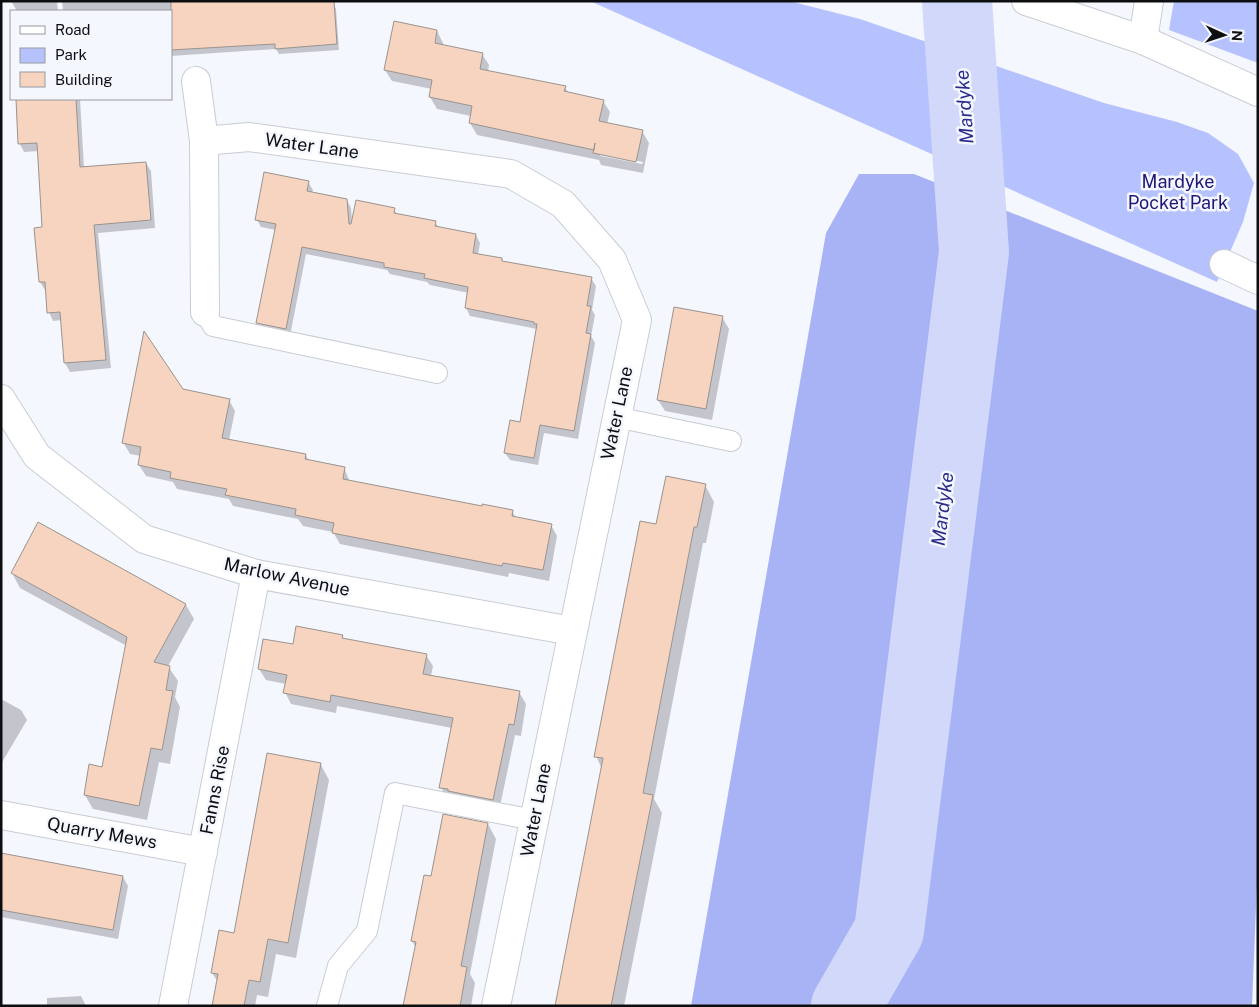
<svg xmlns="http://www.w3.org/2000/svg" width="1259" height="1007" font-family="'Public Sans',sans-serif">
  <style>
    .green { fill: #b6c2fd }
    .forest { fill: #a7b3f5 }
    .shadow { fill: #0003; fill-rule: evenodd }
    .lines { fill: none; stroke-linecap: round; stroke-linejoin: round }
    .river { stroke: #d1d8fa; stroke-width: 70 }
    .building { fill: #f6d4bf; stroke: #9a938e }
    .lane-casing { stroke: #caccd3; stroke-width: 22 }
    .street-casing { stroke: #caccd3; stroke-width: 30 }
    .secondary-casing { stroke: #caccd3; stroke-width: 30 }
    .lane { stroke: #fff; stroke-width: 20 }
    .street { stroke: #fff; stroke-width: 28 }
    .secondary { stroke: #fff; stroke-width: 28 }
    .labels { text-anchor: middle; stroke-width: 5; stroke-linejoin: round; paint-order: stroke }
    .street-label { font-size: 18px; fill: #0d0e10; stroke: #f5f7ff }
    .park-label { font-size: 18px; fill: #1e1773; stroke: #f5f7ff }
    .water-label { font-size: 19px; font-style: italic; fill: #2b2c88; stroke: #f5f7ff }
  </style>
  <rect width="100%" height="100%" fill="#f5f7ff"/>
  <!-- green -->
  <g class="green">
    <polygon points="590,1 789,1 860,19 1104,103 1177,122 1208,133 1238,154 1254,183 1243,222 1217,282"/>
    <polygon points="1174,1 1258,1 1258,63 1169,30"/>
  </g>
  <!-- forest -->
  <polygon class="forest" points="859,174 914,174 1258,311 1258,857 1252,1006 691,1006 826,233"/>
  <!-- shadow -->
  <g class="shadow">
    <polygon points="11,1 57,1 58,11 17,11"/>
    <polygon points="62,1 316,1 333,3 336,9 339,50 279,54 276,49 171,56 171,11 63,11"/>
    <path d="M437,31L443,43V46L482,54L489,65L488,72L565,87L569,94L603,101L610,112L607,124L642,131L649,143L643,173L601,165L599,160L477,135L470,123L471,116L437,109L430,97L432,89L392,81L385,70ZM598,153L643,162L642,164L601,156Z"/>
    <polygon points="17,99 80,99 84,168 146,163 151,171 155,228 98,233 111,368 70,372 65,363 62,320 53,321 49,312 47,290 45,290 40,282 44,228 39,151 24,152 20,144"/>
    <polygon points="308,182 313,190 312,193 347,200 351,208 352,221 394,209 397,215 435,222 439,228 476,235 480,243 478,255 502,259 503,263 591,278 596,286 592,310 595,315 591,336 595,343 578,439 544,433 538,465 510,460 505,453 521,423 537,329 470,316 466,308 469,293 430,285 427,282 390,274 387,270 306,254 290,336 262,331 258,323 276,230 261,227 257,220"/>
    <polygon points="722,317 729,329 712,420 665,411 658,400"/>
    <polygon points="182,390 229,400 235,411 229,440 306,455 309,462 344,468 350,482 483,508 512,511 516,518 551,525 557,536 549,581 509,573 508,577 340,544 333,532 303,526 298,519 233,506 229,499 177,489 173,482 146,476 139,465 141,456 130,454 123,442"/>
    <polygon points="705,485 714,502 706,543 703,543 654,799 662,813 624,1006 557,1006 602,769 596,756 657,526"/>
    <polygon points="12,573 186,605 194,619 168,666 178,681 175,697 180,707 170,764 159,762 147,820 93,809 85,795 103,768 127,646 20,588"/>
    <polygon points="342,636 344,640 426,655 433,666 431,676 519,692 526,704 521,736 515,735 499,811 447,799 441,787 452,728 337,706 336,713 291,704 285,692 286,684 266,680 259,669 294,646"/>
    <polygon points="1,699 21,710 27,720 1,764"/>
    <polygon points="321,765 329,780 296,958 276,954 268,997 257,995 255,1006 215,1006 218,982 212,973 235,934"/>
    <polygon points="488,824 496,839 470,974 475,983 471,1006 404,1006 416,948 412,941 432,878"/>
    <polygon points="1,854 123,877 128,886 118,939 1,917"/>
    <polygon points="81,996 86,1006 47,1006 47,998"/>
  </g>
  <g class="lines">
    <!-- river -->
    <polyline class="river" points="846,1006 889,931 974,252 957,1"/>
  </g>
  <!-- building -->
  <g class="building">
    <polygon points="171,1 334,1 337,44 275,49 275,44 171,50"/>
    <polygon points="394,21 437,30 435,43 483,53 480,69 566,86 564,91 604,100 599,121 643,130 636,162 593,153 595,143 594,150 469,123 472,106 429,97 432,80 384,70"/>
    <polygon points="16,99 76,99 80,167 146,162 151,220 94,225 106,360 64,363 60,312 47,313 45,282 39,282 34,228 42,227 37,143 18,144"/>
    <polygon points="264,172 309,181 307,191 347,199 349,224 351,224 356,200 395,208 394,213 436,221 435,226 476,234 473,253 502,258 502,261 592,277 587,306 591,306 586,333 591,334 574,431 540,425 534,458 504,453 510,420 520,422 537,324 534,324 534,322 465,308 468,287 424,278 425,274 384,267 384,263 302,247 286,329 256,323 276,224 255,220"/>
    <polygon points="674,307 723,316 706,409 657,400"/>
    <polygon points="144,331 183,389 230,399 222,438 306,454 305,459 345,467 343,479 482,506 482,504 513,510 512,516 552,524 543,570 503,563 502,566 332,533 334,523 295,515 296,509 225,495 227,489 170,478 171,472 138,465 141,447 122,443"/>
    <polygon points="666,476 706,484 697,527 694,527 643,793 653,795 611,1006 555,1006 603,758 594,757 640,521 656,524"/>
    <polygon points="38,522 186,604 154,662 170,666 166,690 173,691 162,750 151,748 139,806 84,795 89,764 102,767 127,637 11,573"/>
    <polygon points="296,626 343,635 342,638 427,654 423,674 520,691 514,725 509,724 493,800 448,791 448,789 439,788 453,718 331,695 330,702 283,693 287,675 258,669 263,639 293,644"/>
    <polygon points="267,753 321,763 288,943 268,939 260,982 249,980 244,1006 212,1006 218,974 211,973 219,930 234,933"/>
    <polygon points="443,814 488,823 461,966 467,967 460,1006 403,1006 416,942 411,941 424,875 431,876"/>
    <polygon points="1,853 123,876 113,930 1,910"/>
  </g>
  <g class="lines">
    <defs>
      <g id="lane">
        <polyline points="205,312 213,326 437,373"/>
        <polyline points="616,417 731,441"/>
        <polyline points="327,1006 338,966 367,931 395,793 534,820"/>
      </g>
      <g id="street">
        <polyline points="1143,40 1149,1"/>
        <polyline points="196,81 204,141 205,312"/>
        <polyline points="204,141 249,137 511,174 563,204 612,260 637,320 496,1006"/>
        <polyline points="1224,264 1258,280"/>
        <polyline points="1,399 37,456 144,539 256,574 572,631"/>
        <polyline points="1,815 203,852"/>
        <polyline points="173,1006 256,574"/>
      </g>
      <polyline id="secondary" points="1026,1 1143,40 1258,92"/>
    </defs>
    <!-- lane casing -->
    <use href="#lane" class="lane-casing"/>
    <!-- street casing -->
    <use href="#street" class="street-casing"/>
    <!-- secondary casing -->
    <use href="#secondary" class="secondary-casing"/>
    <!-- lane -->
    <use href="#lane" class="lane"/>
    <!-- street -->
    <use href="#street" class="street"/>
    <!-- secondary -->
    <use href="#secondary" class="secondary"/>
  </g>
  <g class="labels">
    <!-- street labels -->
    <g class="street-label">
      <text transform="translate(312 146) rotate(8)" y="6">Water Lane</text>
      <text transform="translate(617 413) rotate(-78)" y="6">Water Lane</text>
      <text transform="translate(287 577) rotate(12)" y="6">Marlow Avenue</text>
      <text transform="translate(215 790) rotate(-79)" y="6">Fanns Rise</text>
      <text transform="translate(536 810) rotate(-79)" y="6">Water Lane</text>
      <text transform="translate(102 833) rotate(10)" y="6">Quarry Mews</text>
    </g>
    <!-- park labels -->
    <g class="park-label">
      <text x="1178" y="188">Mardyke<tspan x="1178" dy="21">Pocket Park</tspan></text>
    </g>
    <!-- water labels -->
    <g class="water-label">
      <text transform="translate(964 107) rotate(-94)" y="7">Mardyke</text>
      <text transform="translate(942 509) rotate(-83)" y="7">Mardyke</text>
    </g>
  </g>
  <!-- border -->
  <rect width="1259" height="1007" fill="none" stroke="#0d0e10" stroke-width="5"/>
  <!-- legend -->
  <rect x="10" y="10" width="162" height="90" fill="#f5f7ff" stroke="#989a9f"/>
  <rect x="20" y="26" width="25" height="8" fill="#ffffff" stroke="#989a9f"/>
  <text x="55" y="35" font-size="15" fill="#0d0e10">Road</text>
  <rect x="20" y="48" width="25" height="15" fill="#b6c2fd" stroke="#989a9f"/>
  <text x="55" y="60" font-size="15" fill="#0d0e10">Park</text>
  <rect x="20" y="72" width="25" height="15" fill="#f6d4bf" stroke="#989a9f"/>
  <text x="55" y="85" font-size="15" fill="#0d0e10">Building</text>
  <!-- north arrow -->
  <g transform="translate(1224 35) rotate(93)" stroke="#f5f7ff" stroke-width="4" paint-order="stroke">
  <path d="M0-4L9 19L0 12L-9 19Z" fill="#0d0e10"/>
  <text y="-8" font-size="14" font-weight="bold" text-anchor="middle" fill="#0d0e10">N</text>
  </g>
</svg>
